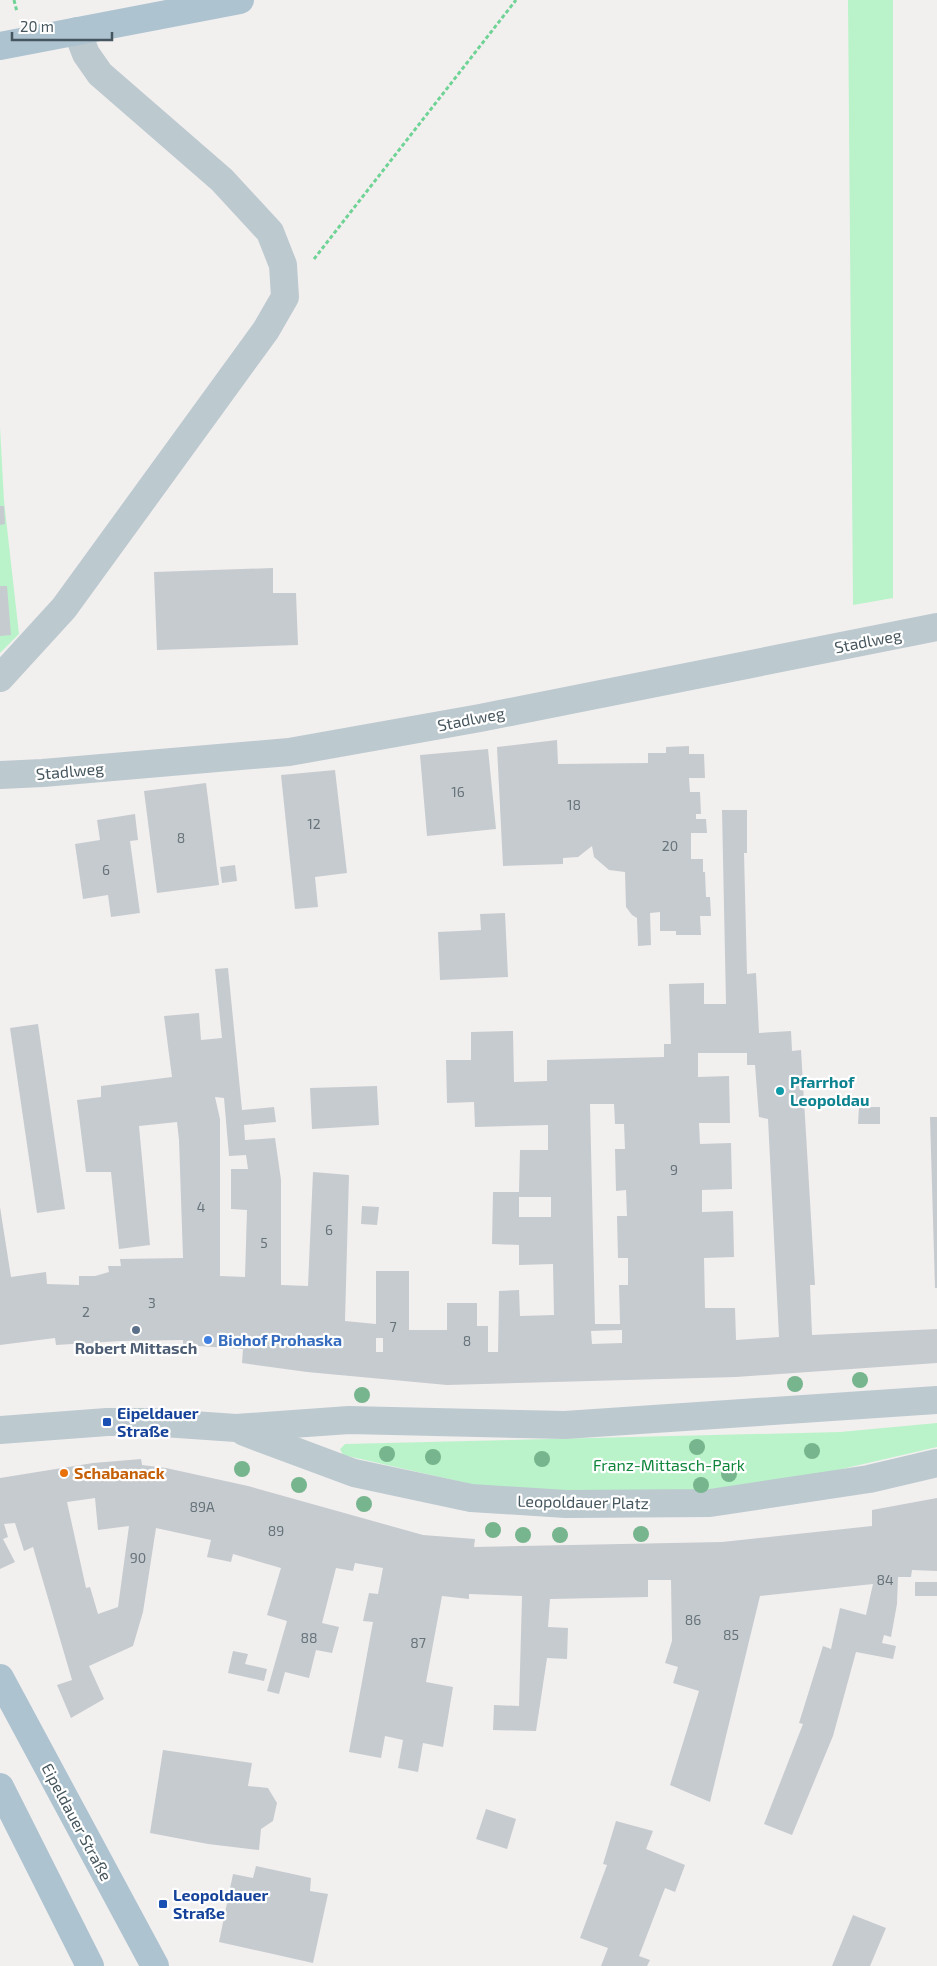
<svg xmlns="http://www.w3.org/2000/svg" width="937" height="1966" font-family="'Exo 2',sans-serif">
  <style>
    .green { fill: #baf3c9 }
    .building { fill: #c6cbcf; fill-rule: evenodd }
    .lines { fill: none; stroke-linecap: round; stroke-linejoin: round }
    .path { stroke: #70d396; stroke-width: 3; stroke-dasharray: 4 2.5; stroke-linecap: butt }
    .minor { stroke: #bcc9cf; stroke-width: 28 }
    .major { stroke: #adc3d0; stroke-width: 28 }
    .tree { fill: #76b58d }
    .culture-dot { fill: #0f9aa8; stroke: #fff; stroke-width: 2 }
    .service-dot { fill: #5c6f8a; stroke: #fff; stroke-width: 2 }
    .shop-dot { fill: #3f7fe0; stroke: #fff; stroke-width: 2 }
    .transit-dot { fill: #1a4fb4; stroke: #fff; stroke-width: 2 }
    .food-dot { fill: #e8710a; stroke: #fff; stroke-width: 2 }
    .labels { text-anchor: middle; stroke-width: 4.5; stroke-linejoin: round; paint-order: stroke }
    .number-label { font-size: 14px; fill: #66737a }
    .street-label { font-size: 16px; fill: #46565e; stroke: #fff }
    .culture-label { font-size: 16px; font-weight: bold; fill: #0d838f; stroke: #fff; text-anchor: start }
    .shop-label { font-size: 16px; font-weight: bold; fill: #366cbe; stroke: #fff; text-anchor: start }
    .service-label { font-size: 16px; font-weight: bold; fill: #4e5e75; stroke: #fff }
    .transit-label { font-size: 16px; font-weight: bold; fill: #164399; stroke: #fff; text-anchor: start }
    .park-label { font-size: 16px; fill: #10863d; stroke: #fff }
    .food-label { font-size: 16px; font-weight: bold; fill: #c56008; stroke: #fff; text-anchor: start }
  </style>
  <rect width="100%" height="100%" fill="#f2efef"/>
  <!-- green -->
  <g class="green">
    <polygon points="848,0 893,0 893,598 853,605"/>
    <polygon points="0,427 4,501 19,634 0,653"/>
    <polygon points="937,1423 937,1447 790,1481 671,1494 497,1490 343,1455 340,1449 345,1444 840,1432"/>
  </g>
  <!-- building -->
  <g class="building">
    <polygon points="0,506 4,506 5,524 0,525"/>
    <polygon points="273,568 273,593 296,593 298,645 157,650 154,572"/>
    <polygon points="0,586 7,586 11,635 0,636"/>
    <polygon points="557,740 558,764 648,763 648,753 666,753 666,747 689,746 689,754 704,754 705,778 689,778 690,792 700,792 701,814 696,814 696,819 706,819 707,833 691,833 691,859 703,859 703,872 705,872 706,897 710,897 711,916 700,916 701,935 676,935 676,931 660,931 660,912 650,913 651,945 638,946 637,918 632,915 626,907 625,872 609,870 594,857 592,846 578,857 563,858 563,864 503,866 497,747"/>
    <polygon points="488,749 496,829 427,836 420,755"/>
    <polygon points="335,770 347,873 315,877 318,907 295,909 281,775"/>
    <polygon points="206,783 219,885 157,893 144,791"/>
    <path d="M722,810H747V853H744L747,974L756,973L759,1033L791,1031L792,1051L801,1050L815,1285H810L812,1335L937,1329V1363L736,1377L447,1385L307,1372L242,1363L243,1349L183,1345V1340L121,1341L56,1345L55,1338L0,1345V1207L11,1277L46,1272L47,1284L79,1285V1276H95L109,1272L108,1266H121L120,1259L183,1258L179,1140L177,1122L139,1126L150,1245L119,1249L111,1172H86L77,1100L101,1097V1086L172,1077L164,1016L199,1013L201,1040L222,1038L215,969L228,968L242,1110L274,1107L276,1122L244,1125L245,1140L275,1138L281,1180V1285L308,1286L313,1172L349,1175L345,1321L376,1324V1271H409V1330H447V1303H477V1326H488V1352H498L499,1291L519,1290L520,1316L554,1315L553,1264L519,1265V1245L492,1244L493,1192H519L520,1150H548V1125L475,1127L474,1102L447,1103L446,1060H471V1032L513,1031L514,1082L547,1081V1060L664,1057V1044H671L669,984L704,983V1004H726ZM698,1053H747V1065H755L759,1117L768,1119L779,1337L736,1340L735,1308H705L704,1258L734,1257L733,1211L702,1212V1190L732,1189L731,1143L700,1144L699,1123H730L729,1076L698,1077ZM215,1097L224,1098L229,1156L246,1155L248,1169H231V1209L247,1210L245,1277L220,1276V1119ZM590,1104H614L615,1124H624L625,1149H615L616,1191L626,1190L627,1216H617L618,1258H628V1285H619L620,1324H595ZM519,1197H551V1217H519ZM622,1330V1343L592,1344L591,1331ZM376,1338H383V1352H376Z"/>
    <polygon points="135,814 138,840 130,841 140,913 111,917 108,895 83,899 75,844 100,840 97,820"/>
    <polygon points="235,865 237,881 222,883 220,867"/>
    <polygon points="505,913 508,977 440,980 438,932 481,930 480,914"/>
    <polygon points="38,1024 65,1209 37,1213 10,1028"/>
    <polygon points="377,1086 379,1125 312,1129 310,1088"/>
    <polygon points="859,1107 880,1107 880,1124 858,1124"/>
    <polygon points="930,1117 937,1117 937,1288 935,1288"/>
    <polygon points="362,1206 379,1207 377,1225 361,1224"/>
    <path d="M141,1459L142,1465L166,1468L248,1486L423,1535L475,1539L474,1547L722,1542L872,1526V1510L937,1498V1571L912,1570L911,1577H898L897,1604L891,1637L884,1635L882,1643L896,1646L893,1659L856,1652L833,1736L792,1835L764,1824L803,1724L799,1723L823,1646L831,1649L840,1608L866,1615L873,1584L760,1596L710,1802L670,1785L699,1691L673,1683L678,1667L665,1663L672,1641L671,1580H648V1597L550,1599L548,1627L568,1628L567,1659L547,1658L536,1731L493,1730L494,1705L519,1706L522,1596L469,1594V1599L442,1596L426,1682L453,1687L443,1747L423,1743L418,1772L398,1768L403,1740L385,1736L381,1758L349,1752L373,1622L363,1621L369,1593L378,1594L383,1568L355,1563L353,1571L336,1568L322,1623L339,1627L332,1653L316,1650L309,1678L285,1672L279,1694L267,1691L287,1621L267,1615L281,1568L233,1554L231,1562L207,1557L211,1540L156,1528L143,1612L133,1646L89,1666L104,1699L71,1718L57,1685L72,1680L33,1547L24,1551L15,1523L4,1524L8,1537L3,1539L15,1562L0,1569V1478L93,1463ZM95,1498L98,1530L129,1526L118,1607L98,1614L90,1587L86,1588L67,1502Z"/>
    <rect x="915" y="1582" width="22" height="14"/>
    <polygon points="233,1651 248,1654 245,1664 267,1669 264,1681 228,1673"/>
    <polygon points="163,1750 252,1763 248,1786 268,1788 277,1803 273,1821 261,1829 259,1850 208,1844 150,1833"/>
    <polygon points="486,1809 516,1819 507,1849 476,1839"/>
    <polygon points="616,1821 653,1831 646,1849 685,1865 675,1892 665,1888 639,1956 650,1960 647,1966 601,1966 608,1948 580,1938 607,1865 603,1864"/>
    <polygon points="256,1866 311,1878 310,1891 328,1894 313,1963 219,1942 233,1874 253,1878"/>
    <polygon points="853,1915 886,1928 870,1966 832,1966"/>
  </g>
  <g class="lines">
    <!-- path -->
    <g class="path">
      <polyline points="14,0 17,12"/>
      <polyline points="314,259 516,0"/>
    </g>
    <!-- minor -->
    <g class="minor">
      <polyline points="0,678 64,608 266,330 285,297 283,265 270,232 222,180 100,74 86,54 77,31"/>
      <polyline points="0,775 43,773 289,752 480,718 937,627"/>
      <polyline points="0,1430 107,1422 149,1422 236,1428 349,1420 565,1425 937,1400"/>
      <polyline points="244,1432 354,1473 471,1498 566,1504 710,1503 869,1479 937,1463"/>
    </g>
    <!-- major -->
    <g class="major">
      <polyline points="0,46 240,0"/>
      <polyline points="0,1678 155,1966"/>
      <polyline points="0,1787 90,1966"/>
    </g>
  </g>
  <!-- trees -->
  <g class="tree">
    <circle cx="860" cy="1380" r="8"/>
    <circle cx="795" cy="1384" r="8"/>
    <circle cx="362" cy="1395" r="8"/>
    <circle cx="697" cy="1447" r="8"/>
    <circle cx="812" cy="1451" r="8"/>
    <circle cx="387" cy="1454" r="8"/>
    <circle cx="433" cy="1457" r="8"/>
    <circle cx="542" cy="1459" r="8"/>
    <circle cx="242" cy="1469" r="8"/>
    <circle cx="729" cy="1474" r="8"/>
    <circle cx="299" cy="1485" r="8"/>
    <circle cx="701" cy="1485" r="8"/>
    <circle cx="364" cy="1504" r="8"/>
    <circle cx="493" cy="1530" r="8"/>
    <circle cx="641" cy="1534" r="8"/>
    <circle cx="523" cy="1535" r="8"/>
    <circle cx="560" cy="1535" r="8"/>
  </g>
  <!-- markers -->
  <circle class="culture-dot" cx="780" cy="1091" r="5"/>
  <circle class="service-dot" cx="136" cy="1330" r="5"/>
  <circle class="shop-dot" cx="208" cy="1340" r="5"/>
  <g class="transit-dot">
    <rect x="102" y="1417" width="10" height="10" rx="2.5"/>
    <rect x="158" y="1899" width="10" height="10" rx="2.5"/>
  </g>
  <circle class="food-dot" cx="64" cy="1473" r="5"/>
  <g class="labels">
    <!-- number labels -->
    <g class="number-label">
      <text x="458" y="797">16</text>
      <text x="574" y="810">18</text>
      <text x="314" y="829">12</text>
      <text x="181" y="843">8</text>
      <text x="670" y="851">20</text>
      <text x="106" y="875">6</text>
      <text x="674" y="1175">9</text>
      <text x="201" y="1212">4</text>
      <text x="329" y="1235">6</text>
      <text x="264" y="1248">5</text>
      <text x="152" y="1308">3</text>
      <text x="86" y="1317">2</text>
      <text x="393" y="1332">7</text>
      <text x="467" y="1346">8</text>
      <text x="202" y="1512">89A</text>
      <text x="276" y="1536">89</text>
      <text x="138" y="1563">90</text>
      <text x="885" y="1585">84</text>
      <text x="693" y="1625">86</text>
      <text x="731" y="1640">85</text>
      <text x="309" y="1643">88</text>
      <text x="418" y="1648">87</text>
    </g>
    <!-- street labels -->
    <g class="street-label">
      <text transform="translate(868 641) rotate(-11)" y="6">Stadlweg</text>
      <text transform="translate(471 719) rotate(-11)" y="6">Stadlweg</text>
      <text transform="translate(70 771) rotate(-5)" y="6">Stadlweg</text>
      <text transform="translate(583 1502) rotate(1)" y="6">Leopoldauer Platz</text>
      <text transform="translate(77 1822) rotate(62)" y="6">Eipeldauer Straße</text>
    </g>
    <!-- culture labels -->
    <g class="culture-label">
      <text x="790" y="1088">Pfarrhof<tspan x="790" dy="18">Leopoldau</tspan></text>
    </g>
    <!-- shop labels -->
    <g class="shop-label">
      <text x="218" y="1346">Biohof Prohaska</text>
    </g>
    <!-- service labels -->
    <g class="service-label">
      <text x="136" y="1354">Robert Mittasch</text>
    </g>
    <!-- transit labels -->
    <g class="transit-label">
      <text x="117" y="1419">Eipeldauer<tspan x="117" dy="18">Straße</tspan></text>
      <text x="173" y="1901">Leopoldauer<tspan x="173" dy="18">Straße</tspan></text>
    </g>
    <!-- park labels -->
    <g class="park-label">
      <text x="669" y="1471">Franz-Mittasch-Park</text>
    </g>
    <!-- food labels -->
    <g class="food-label">
      <text x="74" y="1479">Schabanack</text>
    </g>
  </g>
  <!-- scale -->
  <path d="M12 32v8h100v-8" fill="none" stroke="#46565e" stroke-width="2.5"/>
  <text x="20" y="32" font-size="15" fill="#46565e" stroke="#ffffff" stroke-width="4" paint-order="stroke">20 m</text>
</svg>
